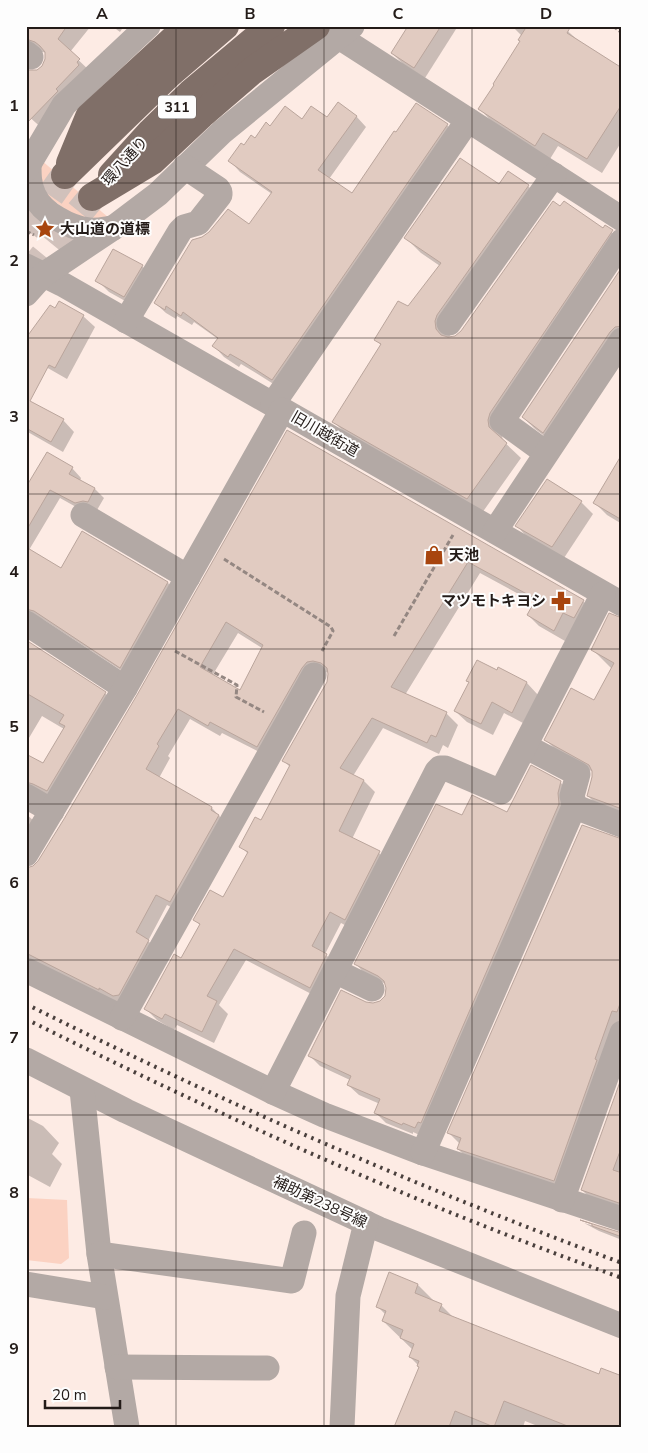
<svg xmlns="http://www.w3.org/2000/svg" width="648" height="1453" font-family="'Nunito Sans','Noto Sans JP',sans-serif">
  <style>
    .green { fill: #fbd2c2 }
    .shadow { fill: #0003; fill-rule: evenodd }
    .building { fill: #e1cbc1; stroke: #baa59c; fill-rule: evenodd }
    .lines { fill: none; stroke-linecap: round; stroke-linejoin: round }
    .major-tunnel { stroke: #d1c1bb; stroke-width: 28; stroke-dasharray: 28 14; stroke-linecap: butt }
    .path { stroke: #948782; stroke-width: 3; stroke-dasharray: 5 2.5; stroke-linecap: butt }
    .minor { stroke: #b3a9a5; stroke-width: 25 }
    .major { stroke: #806f68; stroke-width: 28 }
    .rail { stroke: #493f3c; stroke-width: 4; stroke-dasharray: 2.5 5; stroke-linecap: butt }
    .grid { fill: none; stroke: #231b18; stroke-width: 1; stroke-opacity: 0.55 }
    .labels { text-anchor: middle; stroke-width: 4; stroke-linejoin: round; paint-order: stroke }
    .shield { fill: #fdfdfd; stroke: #645f5d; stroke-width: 1 }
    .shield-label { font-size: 14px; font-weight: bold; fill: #231b18 }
    .street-label { font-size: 15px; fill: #231b18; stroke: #fdfdfd }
    .poi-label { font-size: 15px; font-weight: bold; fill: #231b18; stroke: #fdfdfd; text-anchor: start }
    .neatline { fill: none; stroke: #231b18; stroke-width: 2 }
    .grid-label { font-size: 16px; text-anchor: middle; font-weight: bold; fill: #231b18 }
  </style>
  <rect width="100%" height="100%" fill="#fdebe4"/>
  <!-- green -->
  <g class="green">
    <polygon points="41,160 109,218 83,222 43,193 39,164"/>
    <polygon points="26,212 75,239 68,243 47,232 49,228 44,225 42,229 26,220"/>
    <polygon points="27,1198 67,1200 69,1258 61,1264 26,1260"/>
  </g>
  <!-- shadow -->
  <g class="shadow">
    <polygon points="26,26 91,26 70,52 92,73 45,131 26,114 37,71 43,67 46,60 46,53 43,52 34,53 26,61"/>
    <polygon points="112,26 124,26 120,32"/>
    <polygon points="410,26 458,26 425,78 403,64 392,53"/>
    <polygon points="512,26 562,26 581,43 622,69 622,141 602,173 558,146 550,159 494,124 480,109 521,41 522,36"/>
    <polygon points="356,116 366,127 329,179 352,194 447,125 458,136 283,390 256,373 241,364 239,367 224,357 214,346 218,339 194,322 192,325 177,316 176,319 166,313 155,303 250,226 272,194 240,172 230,161 244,147 270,127 303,121"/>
    <polygon points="508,173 528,186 543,201 452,330 449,338 455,337 605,227 622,241 502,436 503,441 521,458 482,513 348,436 334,422 381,345 376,340 408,308 440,266 421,253 406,238 499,186"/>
    <polygon points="142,266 154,278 136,307 109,292 97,280"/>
    <polygon points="622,269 622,344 555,444 535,429 523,417"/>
    <polygon points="83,316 95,327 67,379 32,359"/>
    <polygon points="26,403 63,420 74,432 63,452 26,431"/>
    <path d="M288,431L583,601L594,612L565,641L539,626L528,615L535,603L480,573L405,695L446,713L458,725L448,748L443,745L439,754L383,728L353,776L364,781L375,792L352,839L379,853L390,864L356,931L341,923L325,954L338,966L321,999L246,960L219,1005L228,1014L214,1043L177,1025L174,1030L157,1020L145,1008L181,959L200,925L195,920L223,899L248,854L241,846L261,822L291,768L284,761L328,682L329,672L319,673L269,757L222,733L220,736L190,719L168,756L170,758L159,778L212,808L223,820L182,913L167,905L148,941L160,952L126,1007L26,958V870L34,867L39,862L138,696ZM238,633L262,648L241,692L212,676Z"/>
    <polygon points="47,454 72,468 81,478 80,481 95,489 104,498 97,510 85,512 60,498 29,550 61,569 83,533 168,583 177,592 130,676 44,620 35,618 26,613 26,488"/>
    <polygon points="622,457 622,524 607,515 595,503"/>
    <polygon points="581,502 593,514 564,558 528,538 517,526"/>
    <polygon points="622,619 622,816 600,808 588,796 593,772 558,752 546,740 594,702 612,669 592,649"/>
    <polygon points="26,641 105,693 116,705 58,802 26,799 26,755 43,765 64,729 42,716 26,743"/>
    <polygon points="499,669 527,683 538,695 523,723 504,713 493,735 467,722 455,711 470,683 468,681 497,672"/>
    <polygon points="560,782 571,793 426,1138 413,1132 413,1134 386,1123 376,1113 380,1104 359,1095 348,1085 350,1080 320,1066 309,1055 365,1003 373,1005 380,1002 386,996 386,984 366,975 356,964 463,817 507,814"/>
    <polygon points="26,814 42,828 26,856"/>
    <polygon points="622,840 622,1028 565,1192 470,1161 458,1149 460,1144 449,1133"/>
    <polygon points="622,1080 622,1212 594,1202 582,1190"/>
    <polygon points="26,1117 43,1126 59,1143 52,1154 62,1164 50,1187 26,1174"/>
    <polygon points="584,1223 622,1234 622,1240 599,1231"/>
    <polygon points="418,1285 435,1302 441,1305 455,1319 622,1427 540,1427 525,1421 523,1427 396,1427 420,1367 410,1357 413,1350 383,1321 386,1315 377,1306"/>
  </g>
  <!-- building -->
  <g class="building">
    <polygon points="26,26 67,26 58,39 80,59 77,62 79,65 56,89 58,91 26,124 26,70 37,70 42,66 45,59 45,52 40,46 35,42 26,39"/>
    <polygon points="408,26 441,26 414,68 391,53"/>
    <polygon points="527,26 571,26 567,33 622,68 622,104 587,159 543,133 535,146 478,109 494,85 493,84 520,41 518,40"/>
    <polygon points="338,102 357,116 318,170 352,193 394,131 396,132 416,103 448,124 272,380 244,362 230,354 228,357 212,346 218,338 183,312 181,316 166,306 165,310 154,303 192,240 202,237 209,232 228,209 249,224 272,192 228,161 241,143 244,145 251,135 255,138 266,122 270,126 285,106 302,119 311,106 327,117"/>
    <polygon points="460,158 499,184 508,171 529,185 437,315 435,321 436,329 441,335 448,337 455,336 461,331 553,201 560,206 564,201 603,228 605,225 613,230 490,413 488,420 489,427 507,443 467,499 332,422 381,344 374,340 398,301 408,306 441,263 404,238"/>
    <polygon points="113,249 143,265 124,297 95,281"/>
    <polygon points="622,267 622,326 615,327 610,332 543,433 522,417"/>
    <polygon points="59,301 84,315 55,368 49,365 30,401 64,419 51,442 26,428 26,338 50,305 55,308"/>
    <path d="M287,430L584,600L574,618L563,613L554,631L527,615L536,599L468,562L391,687L447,712L436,737L431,735L427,743L372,718L340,768L364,780L339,831L380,851L345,920L330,912L312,946L327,954L310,988L234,949L207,996L217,1001L202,1032L165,1014L162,1019L144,1009L174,954L181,958L200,924L193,920L210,890L223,897L248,852L239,847L255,817L261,820L290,765L282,761L327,682L328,674L327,668L321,663L313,661L307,662L302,668L257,747L210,722L208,726L178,709L157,744L159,746L146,769L212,807L211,810L219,815L170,902L156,895L136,932L149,940L119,995L113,996L99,988V990L26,953V868L33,866L38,861L64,819L137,695ZM226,622L263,645L240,690L200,667Z"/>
    <polygon points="47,452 73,467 69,474 95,488 88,502 83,501 75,503 50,490 26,531 26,487"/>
    <polygon points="622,454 622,520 593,503"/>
    <polygon points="547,479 582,501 552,547 515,526"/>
    <polygon points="82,531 168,582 120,668 34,611 26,609 26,547 61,568"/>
    <polygon points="609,613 622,618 622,809 587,796 592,777 592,771 589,765 544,740 571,688 594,700 614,663 591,650"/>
    <polygon points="26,640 106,692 47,791 33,784 26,782 26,754 43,763 65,726 59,723 64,715 26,693"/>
    <polygon points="477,660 497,670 498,667 527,682 512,713 492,702 481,724 454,711 469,682 466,681"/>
    <polygon points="531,765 561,781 558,793 559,804 421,1123 418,1122 415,1128 403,1123 402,1125 374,1113 380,1099 347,1085 351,1076 308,1056 341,990 366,1002 373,1003 380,1001 385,996 386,988 384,981 378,976 354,964 436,804 462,815 472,795 507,812"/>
    <polygon points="582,825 622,839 622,998 617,1012 612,1011 595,1059 597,1060 554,1181 457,1149 461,1138 447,1133"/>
    <polygon points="621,1079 622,1146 613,1170 622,1173 622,1204 581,1190"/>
    <polygon points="580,1220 622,1233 622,1237 592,1226 592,1224"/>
    <polygon points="389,1272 418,1284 415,1293 442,1304 439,1311 599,1374 601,1368 622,1376 622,1427 570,1427 504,1401 494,1427 455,1411 449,1427 394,1427 419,1367 417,1366 419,1361 409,1357 414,1344 400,1338 403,1330 382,1321 386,1311 376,1307"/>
  </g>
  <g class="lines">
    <!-- major-tunnel -->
    <g class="major-tunnel">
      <polyline points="26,230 65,175"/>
      <polyline points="26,277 92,197"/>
    </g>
    <!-- path -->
    <g class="path">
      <polyline points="613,26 622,33"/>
      <polyline points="26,231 34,235"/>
      <polyline points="224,559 331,627 333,631 322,651"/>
      <polyline points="394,636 453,535"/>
      <polyline points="175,651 237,685 236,697 264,712"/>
    </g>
    <!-- minor -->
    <g class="minor">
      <polyline points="339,37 622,219"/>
      <polyline points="26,53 31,57"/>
      <path d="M29,164C29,175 29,185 34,195C42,213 70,228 89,230C97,231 105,229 113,228"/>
      <polyline points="26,169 64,105 148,26"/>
      <polyline points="26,266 62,284 622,604"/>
      <polyline points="26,294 43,275 113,228 158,194 222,132 352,26"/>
      <polyline points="126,321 180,231 184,227 198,223 220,195 220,192 218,189 185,167"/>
      <polyline points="449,323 554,175"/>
      <polyline points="273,404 468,120"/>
      <polyline points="546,453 502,421 622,241"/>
      <polyline points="83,515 188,577"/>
      <polyline points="495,531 622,340"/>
      <polyline points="26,623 125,688"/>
      <polyline points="525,746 578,774 572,796 575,807"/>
      <polyline points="26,796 52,811"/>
      <polyline points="26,854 125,688 282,410"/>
      <polyline points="26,970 273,1092 324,1115 423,1153 622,1219"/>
      <polyline points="335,971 372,989"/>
      <polyline points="122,1018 314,675"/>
      <polyline points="26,1060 126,1111 379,1229 622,1326"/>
      <polyline points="82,1090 99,1254 127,1427"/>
      <polyline points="273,1092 437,771 440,768 445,768 501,792 603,594"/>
      <polyline points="423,1153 573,809 575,807 578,808 622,825"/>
      <polyline points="562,1200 622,1033"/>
      <polyline points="99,1254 292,1281 304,1233"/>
      <polyline points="26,1284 105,1297"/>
      <polyline points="117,1367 267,1368"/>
      <polyline points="342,1427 348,1296 366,1223"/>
    </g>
    <!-- major -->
    <g class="major">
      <polyline points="70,163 89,117 188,26"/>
      <polyline points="65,175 168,75 225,26"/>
      <polyline points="112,175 151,132 191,93 271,26"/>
      <polyline points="92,197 152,161 201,115 252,71 316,26"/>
    </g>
    <!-- rail -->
    <g class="rail">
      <path d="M26,1004C220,1101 419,1188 622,1263"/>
      <path d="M26,1019C220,1116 418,1205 622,1278"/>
    </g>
  </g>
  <!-- grid -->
  <path class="grid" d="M176,26V1427M324,26V1427M472,26V1427M26,183H622M26,338H622M26,494H622M26,649H622M26,804H622M26,960H622M26,1115H622M26,1270H622"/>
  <!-- icons -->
  <defs>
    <symbol id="sight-bare" viewBox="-9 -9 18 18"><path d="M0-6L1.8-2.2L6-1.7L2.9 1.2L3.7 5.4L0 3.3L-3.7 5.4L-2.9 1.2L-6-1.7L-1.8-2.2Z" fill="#a8450e" stroke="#fdfdfd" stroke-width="2.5" paint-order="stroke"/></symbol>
    <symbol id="shop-bare" viewBox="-9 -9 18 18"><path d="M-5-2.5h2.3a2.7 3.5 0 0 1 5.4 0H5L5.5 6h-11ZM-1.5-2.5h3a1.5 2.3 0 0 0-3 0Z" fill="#a8450e" stroke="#fdfdfd" stroke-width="2.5" paint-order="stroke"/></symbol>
    <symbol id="pharmacy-bare" viewBox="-9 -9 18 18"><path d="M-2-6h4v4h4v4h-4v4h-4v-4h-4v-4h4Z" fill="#a8450e" stroke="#fdfdfd" stroke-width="2.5" paint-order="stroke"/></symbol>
  </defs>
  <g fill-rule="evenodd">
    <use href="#sight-bare" x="31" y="215" width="28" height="28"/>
    <use href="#shop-bare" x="420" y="541" width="28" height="28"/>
    <use href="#pharmacy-bare" x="547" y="587" width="28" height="28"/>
  </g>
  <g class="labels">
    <!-- shield labels -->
    <rect class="shield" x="158" y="95.5" width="38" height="23" rx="4"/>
    <g class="shield-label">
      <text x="177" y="112">311</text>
    </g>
    <!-- street labels -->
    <g class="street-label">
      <text transform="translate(125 161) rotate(-48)" y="5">環八通り</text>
      <text transform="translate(325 434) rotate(30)" y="5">旧川越街道</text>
      <text transform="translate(320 1202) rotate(25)" y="5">補助第238号線</text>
    </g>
    <!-- poi labels -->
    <g class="poi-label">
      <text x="60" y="234">大山道の道標</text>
      <text x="449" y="560">天池</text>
      <text x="546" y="606" text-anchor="end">マツモトキヨシ</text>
    </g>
  </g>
  <!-- border -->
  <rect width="648" height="1453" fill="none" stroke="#fdfdfd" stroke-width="55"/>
  <!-- scale -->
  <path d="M45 1400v8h75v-8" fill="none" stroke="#231b18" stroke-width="2.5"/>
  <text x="52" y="1400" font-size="15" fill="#231b18" stroke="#fdfdfd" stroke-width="4" paint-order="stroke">20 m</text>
  <rect x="28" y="28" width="592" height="1398" class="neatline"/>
  <g class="grid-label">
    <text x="102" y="19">A</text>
    <text x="250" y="19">B</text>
    <text x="398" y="19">C</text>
    <text x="546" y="19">D</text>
    <text x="14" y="111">1</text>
    <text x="14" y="266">2</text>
    <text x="14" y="422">3</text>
    <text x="14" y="577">4</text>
    <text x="14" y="732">5</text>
    <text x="14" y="888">6</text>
    <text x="14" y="1043">7</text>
    <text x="14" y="1198">8</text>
    <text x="14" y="1354">9</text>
  </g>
</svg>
